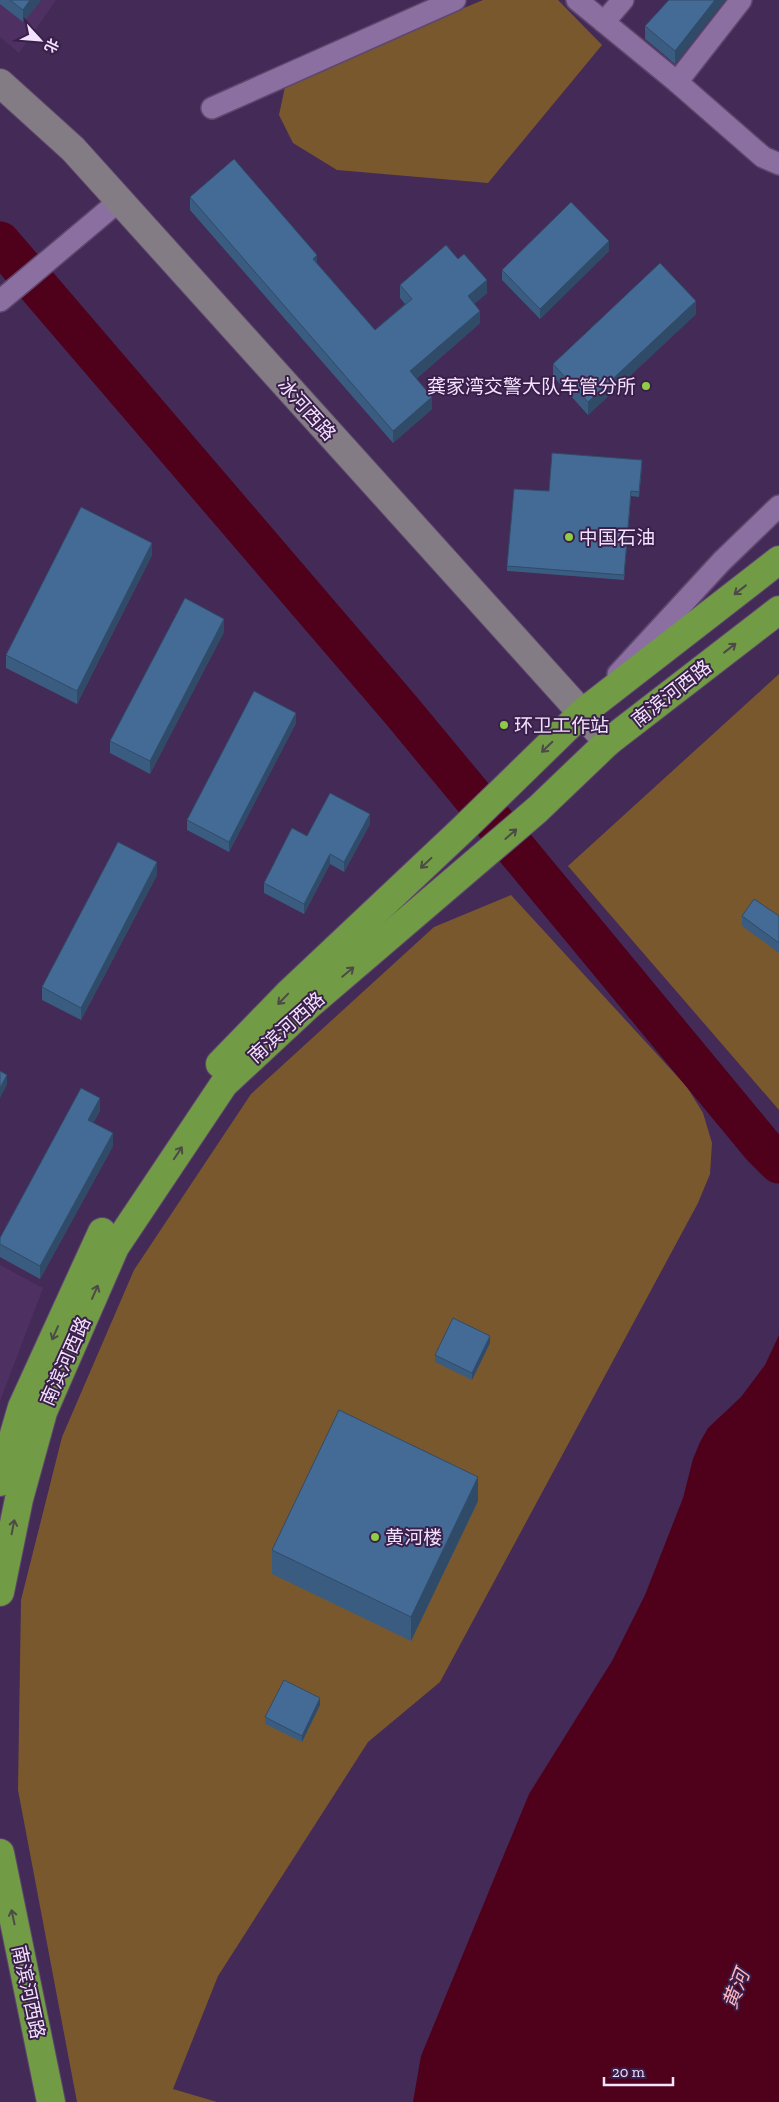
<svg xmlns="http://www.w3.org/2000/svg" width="779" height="2102" font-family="'Zilla Slab','Noto Sans SC',serif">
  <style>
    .built { fill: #4f3063 }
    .green { fill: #7a582e }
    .water { fill: #4f001a }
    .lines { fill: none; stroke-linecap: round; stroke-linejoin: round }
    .river { stroke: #4f001a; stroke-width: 41 }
    .street-casing { stroke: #5e476d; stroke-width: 24 }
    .secondary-casing { stroke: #5e476d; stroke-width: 30 }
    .highway-casing { stroke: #5e476d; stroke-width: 30 }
    .street { stroke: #8c6fa1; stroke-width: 21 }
    .secondary { stroke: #847c85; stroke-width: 28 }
    .highway { stroke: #719b45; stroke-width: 28 }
    .wall { fill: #3a5c80 }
    .shaded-wall { fill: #304b68 }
    .building { fill: #446b95; stroke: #304b68 }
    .oneway { stroke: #4d4a48 }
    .poi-dot { fill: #8ecd43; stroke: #3a1f4a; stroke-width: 2 }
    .labels { text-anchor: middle; stroke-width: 4; stroke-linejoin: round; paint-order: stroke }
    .poi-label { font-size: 19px; fill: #f2e2fe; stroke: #3a1f4a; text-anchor: start }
    .street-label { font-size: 19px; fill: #f2e2fe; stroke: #3a1f4a }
    .water-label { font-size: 20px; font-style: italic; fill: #fdb6bf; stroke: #3a1f4a }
  </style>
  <rect width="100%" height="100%" fill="#442a56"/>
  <!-- built -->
  <g class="built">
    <polygon points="0,0 56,0 19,53 0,37"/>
    <polygon points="0,1265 43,1288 0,1401"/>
  </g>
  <!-- green -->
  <g class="green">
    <polygon points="483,0 558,0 602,45 488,183 337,170 293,143 279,115 286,82"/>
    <polygon points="779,674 779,1110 568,866"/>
    <polygon points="511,895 687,1087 703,1113 712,1143 710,1174 698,1203 440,1682 368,1742 218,1976 173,2089 217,2102 77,2102 18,1790 21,1600 62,1437 134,1270 251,1094 434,927"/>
  </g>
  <!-- water -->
  <polygon class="water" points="779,1335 779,2102 413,2102 421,2056 529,1794 612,1661 645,1595 683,1498 693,1459 700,1442 708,1428 741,1397 765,1365"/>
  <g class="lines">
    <!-- river -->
    <polyline class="river" points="0,242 401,710 762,1146 779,1163"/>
    <defs>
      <g id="street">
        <polyline points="577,0 677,82 763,157 779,164"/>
        <polyline points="604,22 623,0"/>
        <polyline points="677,82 741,0"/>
        <polyline points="212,108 455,0"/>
        <polyline points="0,301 119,201"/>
        <polyline points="618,674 722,561 779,506"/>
      </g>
      <polyline id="secondary" points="0,83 73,149 608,742"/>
      <g id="highway">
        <polyline points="220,1064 288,994 462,830 582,713 779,560"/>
        <polyline points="0,1482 22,1407 102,1232"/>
        <polyline points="0,1592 19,1499 43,1412 115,1247 224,1084 310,1004 538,809 608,742 779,610"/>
        <polyline points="0,1853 51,2102"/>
      </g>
    </defs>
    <!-- street casing -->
    <use href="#street" class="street-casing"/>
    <!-- secondary casing -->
    <use href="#secondary" class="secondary-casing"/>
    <!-- highway casing -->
    <use href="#highway" class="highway-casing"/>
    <!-- street -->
    <use href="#street" class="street"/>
    <!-- secondary -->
    <use href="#secondary" class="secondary"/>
    <!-- highway -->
    <use href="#highway" class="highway"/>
  </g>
  <!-- wall -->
  <g class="wall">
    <polygon points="0,0 41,0 23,22 0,4"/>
    <polygon points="669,0 725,0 675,64 645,39 645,26"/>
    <polygon points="190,197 317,263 375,330 405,304 400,298 400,285 487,293 474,304 480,323 416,379 432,409 393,443 190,210"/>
    <polygon points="609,251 540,319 502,280 502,270"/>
    <polygon points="696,314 588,415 553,376 553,364"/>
    <polygon points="642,466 639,497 631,496 624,580 507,571 507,566 549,491"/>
    <polygon points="152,555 77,704 6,668 6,655"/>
    <polygon points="224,632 150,774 110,753 110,741"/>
    <polygon points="296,723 229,852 187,830 187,820"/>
    <polygon points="370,824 344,872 330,864 304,914 264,893 264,883 307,836"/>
    <polygon points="157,875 81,1020 42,1000 42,987"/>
    <polygon points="742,916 779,916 779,953 742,926"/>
    <polygon points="100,1111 93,1123 113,1146 40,1279 0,1257 0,1238"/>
    <polygon points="490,1343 472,1380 435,1362 435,1355"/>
    <polygon points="478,1501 411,1641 272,1574 272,1550"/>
    <polygon points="320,1705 302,1742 265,1724 265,1717"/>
  </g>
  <!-- shaded-wall -->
  <g class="shaded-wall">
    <polygon points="30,0 41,0 23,22 23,10"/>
    <polygon points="715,0 725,0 675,64 675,51"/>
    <polygon points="609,241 609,251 540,319 540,309"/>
    <polygon points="317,255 317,268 313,259"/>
    <polygon points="487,280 487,293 468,309 468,296"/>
    <polygon points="696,301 696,314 588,415 588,402"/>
    <polygon points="480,311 480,323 410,384 410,371"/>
    <polygon points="432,397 432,409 393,443 393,431"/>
    <polygon points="152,543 152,555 77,704 77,691"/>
    <polygon points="224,619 224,632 150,774 150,761"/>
    <polygon points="296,713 296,723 229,852 229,842"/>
    <polygon points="370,814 370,824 344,872 344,862"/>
    <polygon points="330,854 330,864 304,914 304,904"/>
    <polygon points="157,862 157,875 81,1020 81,1008"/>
    <polygon points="7,1075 7,1085 0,1098 0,1088"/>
    <polygon points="100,1098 100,1111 88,1132 88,1120"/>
    <polygon points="113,1133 113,1146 40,1279 40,1266"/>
    <polygon points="490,1336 490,1343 472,1380 472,1373"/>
    <polygon points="478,1477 478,1501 411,1641 411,1617"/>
    <polygon points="320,1698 320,1705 302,1742 302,1736"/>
  </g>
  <!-- building -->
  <g class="building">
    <polygon points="10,0 30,0 23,10"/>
    <polygon points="669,0 715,0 675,51 645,26"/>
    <polygon points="234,159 317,255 313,259 375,330 412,299 400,285 446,245 458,259 464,254 487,280 468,296 480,311 410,371 432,397 393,431 190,197"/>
    <polygon points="571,202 609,241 540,309 502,270"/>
    <polygon points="660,263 696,301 588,402 553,364"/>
    <polygon points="552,453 642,460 639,492 631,491 624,575 507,566 514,489 549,491"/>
    <polygon points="81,507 152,543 77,691 6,655"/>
    <polygon points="185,598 224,619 150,761 110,741"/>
    <polygon points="254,691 296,713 229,842 187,820"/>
    <polygon points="330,793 370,814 344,862 330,854 304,904 264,883 292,828 307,836"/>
    <polygon points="118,842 157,862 81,1008 42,987"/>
    <polygon points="754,899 779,916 779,943 742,916"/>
    <polygon points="0,1071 7,1075 0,1088"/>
    <polygon points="81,1088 100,1098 88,1120 113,1133 40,1266 0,1244 0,1238"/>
    <polygon points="453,1318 490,1336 472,1373 435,1355"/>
    <polygon points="339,1410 478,1477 411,1617 272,1550"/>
    <polygon points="284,1680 320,1698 302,1736 265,1717"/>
  </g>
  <!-- one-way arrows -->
  <defs><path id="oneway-shaft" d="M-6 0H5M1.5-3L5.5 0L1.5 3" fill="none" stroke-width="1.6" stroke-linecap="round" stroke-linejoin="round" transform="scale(1.25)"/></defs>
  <g class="oneway">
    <use href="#oneway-shaft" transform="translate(740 590) rotate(142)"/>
    <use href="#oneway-shaft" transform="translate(730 648) rotate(-38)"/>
    <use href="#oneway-shaft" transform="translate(547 747) rotate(136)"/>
    <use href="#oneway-shaft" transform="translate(511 834) rotate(-41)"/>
    <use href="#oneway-shaft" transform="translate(426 863) rotate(137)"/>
    <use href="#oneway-shaft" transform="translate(348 972) rotate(-40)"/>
    <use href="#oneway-shaft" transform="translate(283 999) rotate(134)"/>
    <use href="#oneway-shaft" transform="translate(178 1153) rotate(-56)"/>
    <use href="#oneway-shaft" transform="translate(95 1292) rotate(-66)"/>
    <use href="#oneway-shaft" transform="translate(55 1333) rotate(114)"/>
    <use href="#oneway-shaft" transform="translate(13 1527) rotate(-79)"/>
    <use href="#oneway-shaft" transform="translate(13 1917) rotate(-102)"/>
  </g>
  <!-- markers -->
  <g class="poi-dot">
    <circle cx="646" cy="386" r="5"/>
    <circle cx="569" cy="537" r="5"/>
    <circle cx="504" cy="725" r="5"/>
    <circle cx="375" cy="1537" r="5"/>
  </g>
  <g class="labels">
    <!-- poi labels -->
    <g class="poi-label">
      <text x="636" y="393" text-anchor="end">龚家湾交警大队车管分所</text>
      <text x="579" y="544">中国石油</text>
      <text x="514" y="732">环卫工作站</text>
      <text x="385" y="1544">黄河楼</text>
    </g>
    <!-- street labels -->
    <g class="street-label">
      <text transform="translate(307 409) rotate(48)" y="7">冰河西路</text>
      <text transform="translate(671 693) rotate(-38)" y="7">南滨河西路</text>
      <text transform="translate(286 1027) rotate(-42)" y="7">南滨河西路</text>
      <text transform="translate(65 1361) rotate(-66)" y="7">南滨河西路</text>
      <text transform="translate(29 1992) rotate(78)" y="7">南滨河西路</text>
    </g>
    <!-- water labels -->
    <g class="water-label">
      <text transform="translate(736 1989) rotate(-69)" y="7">黄河</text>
    </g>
  </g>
  <!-- north arrow -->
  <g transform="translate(40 40) rotate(116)" stroke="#3a1f4a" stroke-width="4" paint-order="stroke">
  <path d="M0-4L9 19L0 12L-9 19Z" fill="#f2e2fe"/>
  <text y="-8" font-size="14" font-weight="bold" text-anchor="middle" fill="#f2e2fe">北</text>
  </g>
  <!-- scale -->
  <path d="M604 2077v8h69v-8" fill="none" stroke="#f2e2fe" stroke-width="2.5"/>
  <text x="612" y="2077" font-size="15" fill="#f2e2fe" stroke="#3a1f4a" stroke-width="4" paint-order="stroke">20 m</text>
</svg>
